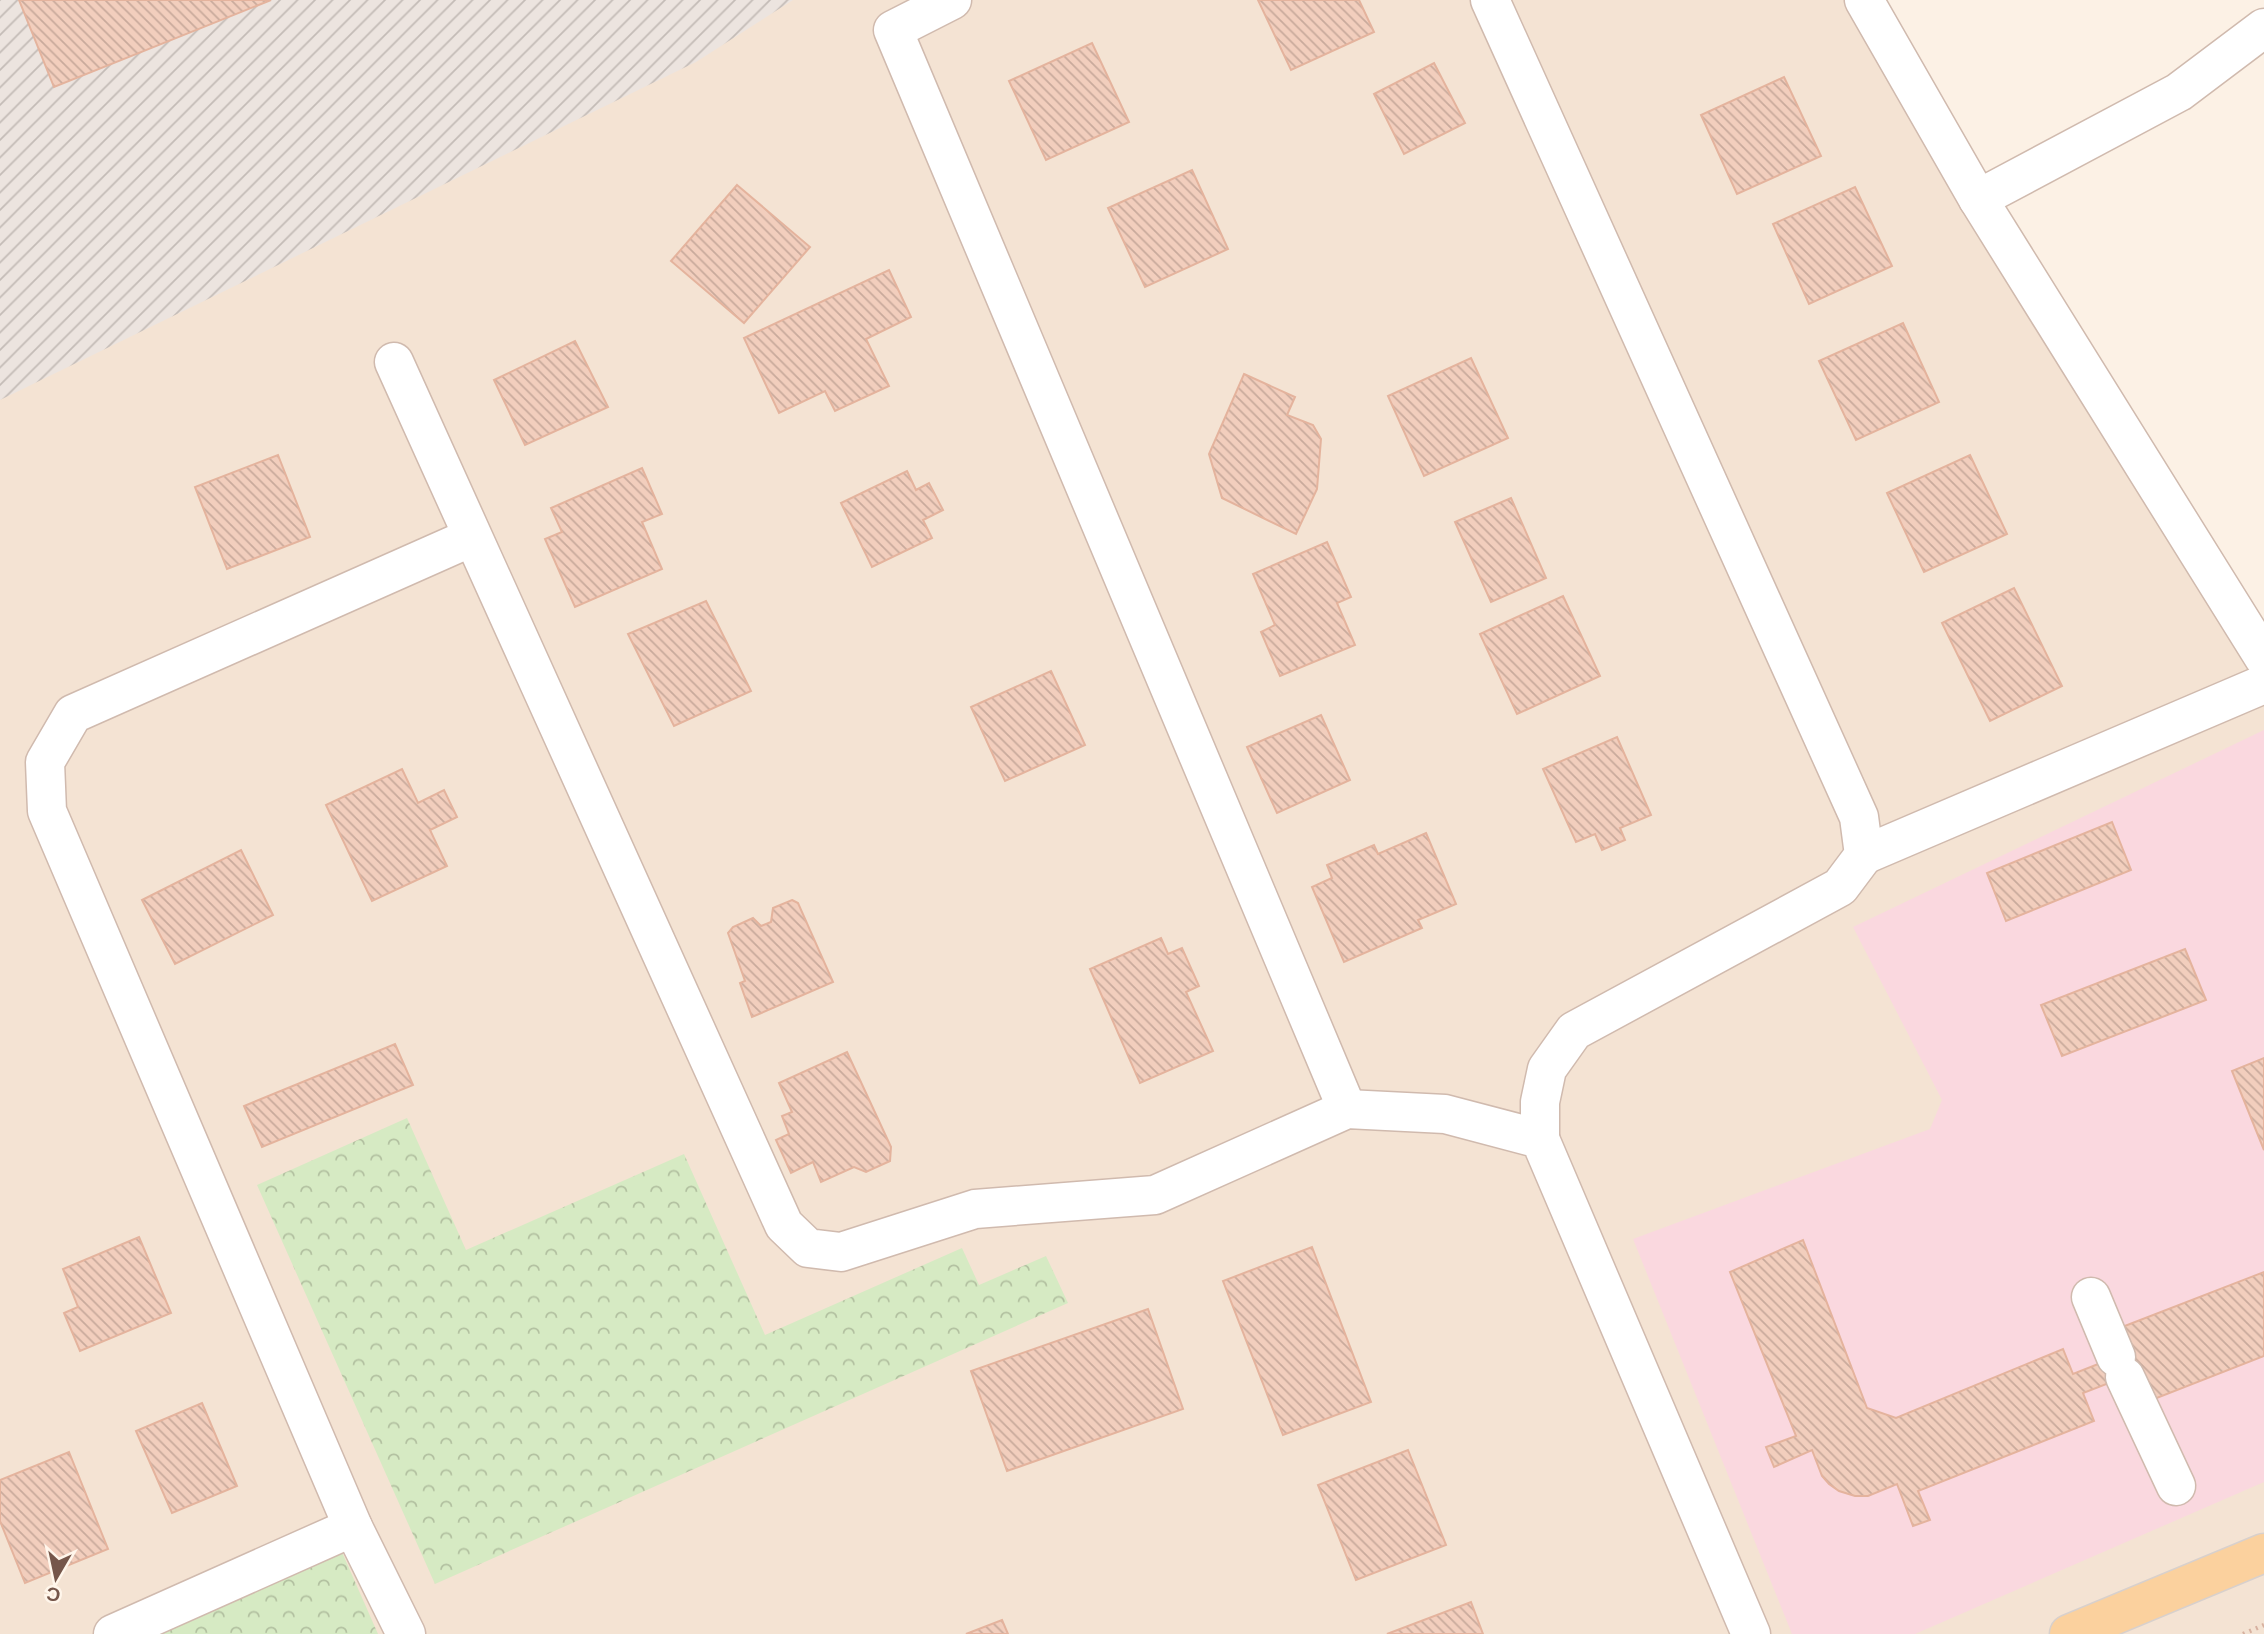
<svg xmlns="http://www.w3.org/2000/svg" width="2264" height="1634" font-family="Barlow,sans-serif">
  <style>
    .residential { fill: #f4e3d3 }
    .industrial { fill: url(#industrial-furrows) }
    .medical { fill: #fad8df }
    .forest { fill: url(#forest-crowns) }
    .building { fill: url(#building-back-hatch); stroke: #e4b39d; stroke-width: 2 }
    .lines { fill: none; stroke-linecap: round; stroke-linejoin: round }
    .minor-casing { stroke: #d0baae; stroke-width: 41 }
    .major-casing { stroke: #d8d0cc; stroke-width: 41 }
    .path { stroke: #d7b1a0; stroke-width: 4.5; stroke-dasharray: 2 5; stroke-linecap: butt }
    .minor { stroke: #fff; stroke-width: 38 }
    .major { stroke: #fbd19e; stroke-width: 38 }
  </style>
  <defs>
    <pattern id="industrial-furrows" width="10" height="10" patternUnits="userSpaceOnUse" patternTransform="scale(1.75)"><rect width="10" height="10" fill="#ece4df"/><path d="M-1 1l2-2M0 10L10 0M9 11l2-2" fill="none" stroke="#c4bcb7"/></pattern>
    <pattern id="forest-crowns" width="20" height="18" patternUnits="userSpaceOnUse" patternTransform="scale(1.75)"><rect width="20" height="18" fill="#d6eac3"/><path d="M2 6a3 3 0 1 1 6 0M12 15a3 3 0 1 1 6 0" fill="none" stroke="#b2c0a0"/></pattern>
    <pattern id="building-back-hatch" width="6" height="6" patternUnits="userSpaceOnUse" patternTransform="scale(1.75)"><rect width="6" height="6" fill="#f2cebd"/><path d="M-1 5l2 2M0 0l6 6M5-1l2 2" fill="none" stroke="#c9aa9c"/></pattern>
  </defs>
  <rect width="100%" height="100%" fill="#fcf1e5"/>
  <!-- residential -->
  <polygon class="residential" points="0,0 1869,0 2264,694 2264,1634 0,1634"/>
  <!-- industrial -->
  <polygon class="industrial" points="0,0 793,0 696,62 0,400"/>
  <!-- medical -->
  <polygon class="medical" points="2264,730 2264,1482 1915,1634 1792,1634 1633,1239 1930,1129 1942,1100 1853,927"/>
  <!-- forest -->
  <g class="forest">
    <polygon points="407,1118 466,1250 684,1154 765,1335 962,1248 979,1285 1046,1256 1068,1303 435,1584 257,1185"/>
    <polygon points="341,1550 378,1634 152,1634"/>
  </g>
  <!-- building -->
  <g class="building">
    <polygon points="19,0 271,0 54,87"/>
    <polygon points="1258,0 1359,0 1374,32 1291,70"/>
    <polygon points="1092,43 1129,122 1046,160 1009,81"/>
    <polygon points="1434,63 1465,123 1404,154 1374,94"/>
    <polygon points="1784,77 1821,156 1737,194 1701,115"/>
    <polygon points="1192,170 1228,249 1145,287 1108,208"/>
    <polygon points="737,185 810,247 744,323 671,261"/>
    <polygon points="1855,187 1892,266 1809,304 1773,224"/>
    <polygon points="889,270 911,317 866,339 889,386 835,411 825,391 779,413 744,338"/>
    <polygon points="1903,323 1939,402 1856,440 1819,361"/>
    <polygon points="575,341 608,407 525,445 494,380"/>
    <polygon points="1471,358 1508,438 1424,476 1388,396"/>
    <polygon points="1244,374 1295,397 1287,415 1313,425 1321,439 1317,489 1296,534 1222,498 1209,454"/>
    <polygon points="278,455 310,537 227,569 195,487"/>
    <polygon points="1970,455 2007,534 1924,572 1887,493"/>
    <polygon points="642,468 662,514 642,522 662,569 575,607 545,539 562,532 551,508"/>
    <polygon points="907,471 916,490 929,483 943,510 923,520 932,538 872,567 841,503"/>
    <polygon points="1511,498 1546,578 1491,602 1455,522"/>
    <polygon points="1327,542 1351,597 1337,603 1355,645 1280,676 1261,632 1275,625 1253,574"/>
    <polygon points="2014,588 2062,686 1990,721 1942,623"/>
    <polygon points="1563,596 1600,676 1517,714 1480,634"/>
    <polygon points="706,601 751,691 674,726 628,634"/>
    <polygon points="1051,671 1085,745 1005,781 971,707"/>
    <polygon points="1321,715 1350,780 1277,813 1247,747"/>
    <polygon points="1617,737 1651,815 1620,828 1625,840 1602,850 1595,834 1576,842 1543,769"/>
    <polygon points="402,769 418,803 444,790 457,817 430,830 447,866 372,901 326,805"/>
    <polygon points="2112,822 2131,870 2006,921 1987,873"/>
    <polygon points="1426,833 1456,904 1418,920 1422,928 1344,962 1312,887 1332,878 1327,865 1374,845 1378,854"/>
    <polygon points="241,850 273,915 175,964 142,900"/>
    <polygon points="792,900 798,903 833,982 752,1017 740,983 745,981 728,933 733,927 753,918 761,926 771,922 773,908"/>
    <polygon points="1161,938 1168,954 1182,948 1199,986 1186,992 1213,1051 1140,1083 1090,969"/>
    <polygon points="2185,949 2206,1000 2062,1056 2041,1005"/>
    <polygon points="395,1044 413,1085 262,1147 244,1106"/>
    <polygon points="847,1052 891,1147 890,1161 866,1172 854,1167 821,1182 813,1162 791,1173 776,1140 789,1134 782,1116 792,1112 779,1083"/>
    <polygon points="2264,1058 2264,1150 2232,1071"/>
    <polygon points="139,1237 171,1313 80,1351 64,1313 78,1307 63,1269"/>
    <polygon points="1803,1240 1867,1408 1896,1418 2063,1349 2073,1374 2116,1357 2117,1329 2264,1272 2264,1356 2144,1403 2132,1374 2083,1393 2094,1421 1918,1491 1930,1520 1913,1526 1897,1484 1868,1496 1855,1496 1839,1491 1829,1484 1822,1476 1812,1450 1774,1467 1766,1447 1796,1436 1730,1272"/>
    <polygon points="1312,1247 1371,1402 1283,1435 1223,1281"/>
    <polygon points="1148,1309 1183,1409 1007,1471 971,1371"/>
    <polygon points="202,1403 237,1486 172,1513 136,1431"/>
    <polygon points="1408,1450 1446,1545 1356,1580 1318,1485"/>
    <polygon points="69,1452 108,1549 25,1583 0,1521 0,1480"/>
    <polygon points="1471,1602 1483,1634 1387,1634"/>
    <polygon points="1002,1620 1008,1634 966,1634"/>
  </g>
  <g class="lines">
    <defs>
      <g id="minor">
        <polyline points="952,0 893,30 1347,1109"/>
        <polyline points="1490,0 1859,817 1864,855 1840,887 1574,1031 1547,1069 1540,1102 1540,1139"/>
        <polyline points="1864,0 1978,199 2264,658"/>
        <polyline points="1978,199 2179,92 2264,28"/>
        <polyline points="394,362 784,1225 808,1248 841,1252 975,1209 1155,1195 1347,1109 1445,1114 1540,1139 1751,1634"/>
        <polyline points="1864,855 2264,684"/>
        <polyline points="2091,1297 2116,1357"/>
        <polyline points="2125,1377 2176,1486"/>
        <polyline points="113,1634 353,1527"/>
        <polyline points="406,1634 353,1527 47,811 45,762 73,714 472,537"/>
      </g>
      <polyline id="major" points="2069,1634 2264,1553"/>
    </defs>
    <!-- minor casing -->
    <use href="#minor" class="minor-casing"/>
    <!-- major casing -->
    <use href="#major" class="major-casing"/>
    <!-- path -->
    <polyline class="path" points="2243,1634 2264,1625"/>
    <!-- minor -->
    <use href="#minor" class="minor"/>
    <!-- major -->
    <use href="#major" class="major"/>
  </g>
  <!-- north arrow -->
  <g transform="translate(56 1578) rotate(189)" stroke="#fff6eb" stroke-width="5" paint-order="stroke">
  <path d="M0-5L12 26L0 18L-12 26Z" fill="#75564a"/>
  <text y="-10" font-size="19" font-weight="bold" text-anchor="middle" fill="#75564a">С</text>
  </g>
</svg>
